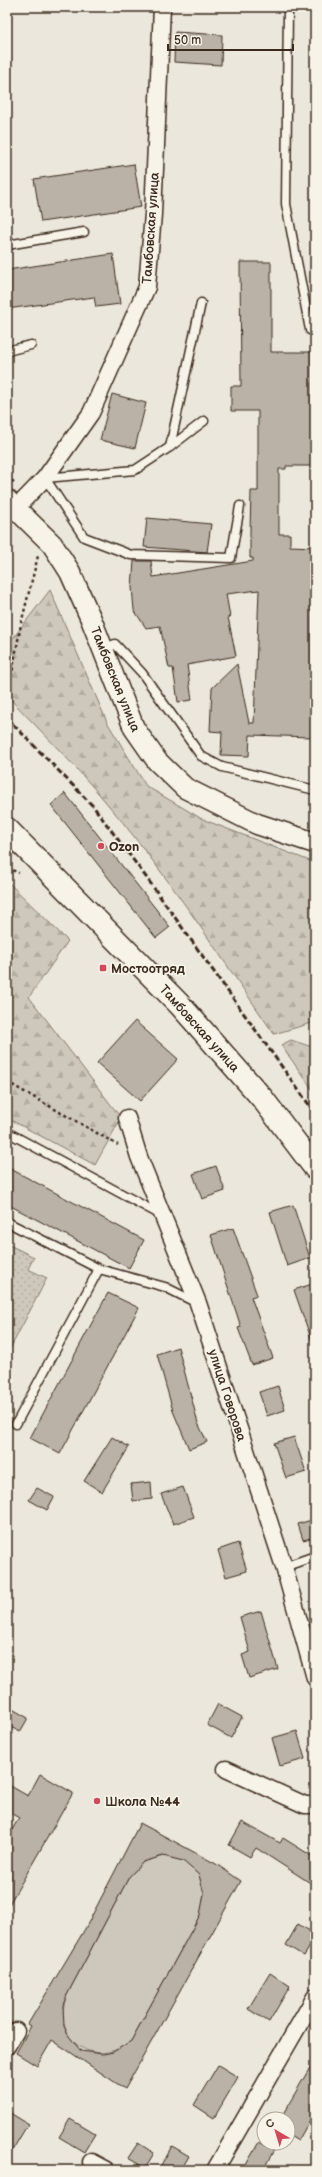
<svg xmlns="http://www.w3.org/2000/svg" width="322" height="2177" font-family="'Balsamiq Sans',sans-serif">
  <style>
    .grass { fill: #cec8bc; stroke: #84796d }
    .forest { fill: url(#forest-firs); stroke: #84796d }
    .park { fill: url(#park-dots); stroke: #84796d }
    .building { fill: #bab2a7; stroke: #3b2a1e; fill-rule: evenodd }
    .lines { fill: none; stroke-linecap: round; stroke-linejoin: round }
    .service-casing { stroke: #3b2a1e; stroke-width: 11 }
    .minor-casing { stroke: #3b2a1e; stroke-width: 19 }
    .tertiary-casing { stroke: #3b2a1e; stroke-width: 23 }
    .primary-casing { stroke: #3b2a1e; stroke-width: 25 }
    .path { stroke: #3b2a1e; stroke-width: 2.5; stroke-dasharray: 3 3; stroke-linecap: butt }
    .service { stroke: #f7f3e8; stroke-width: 8 }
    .minor { stroke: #f7f3e8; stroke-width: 16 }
    .tertiary { stroke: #f7f3e8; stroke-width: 20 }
    .primary { stroke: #f7f3e8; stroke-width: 22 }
    .rail { stroke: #3b2a1e; stroke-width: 3; stroke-dasharray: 6 3; stroke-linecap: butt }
    .poi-dot { fill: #d1495b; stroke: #f7f3e8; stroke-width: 1.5 }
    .labels { text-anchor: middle; stroke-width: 3.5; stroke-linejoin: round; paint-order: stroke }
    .street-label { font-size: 13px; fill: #3b2a1e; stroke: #f7f3e8 }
    .poi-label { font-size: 13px; font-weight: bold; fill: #3b2a1e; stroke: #f7f3e8; text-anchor: start }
  </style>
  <defs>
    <pattern id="forest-firs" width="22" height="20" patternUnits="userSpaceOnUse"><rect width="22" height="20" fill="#cec8bc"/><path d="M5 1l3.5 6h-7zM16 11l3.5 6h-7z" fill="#b2aca1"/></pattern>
    <pattern id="park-dots" width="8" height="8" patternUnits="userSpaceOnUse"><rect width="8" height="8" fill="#cec8bc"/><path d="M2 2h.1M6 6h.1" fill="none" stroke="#b2aca1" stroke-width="1.8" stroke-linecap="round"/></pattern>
  </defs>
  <rect width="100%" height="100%" fill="#ece7dc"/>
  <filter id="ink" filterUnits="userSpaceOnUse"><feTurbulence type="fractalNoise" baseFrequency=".025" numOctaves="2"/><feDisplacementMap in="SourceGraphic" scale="8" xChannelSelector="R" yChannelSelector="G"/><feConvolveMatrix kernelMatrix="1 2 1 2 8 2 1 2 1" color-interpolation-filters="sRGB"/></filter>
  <g filter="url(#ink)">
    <!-- grass -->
    <path class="grass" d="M163,1856C169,1857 176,1858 182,1860C205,1868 207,1896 200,1915L131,2041C94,2071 49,2039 67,1995L129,1877L143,1862Z"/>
    <!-- forest -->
    <g class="forest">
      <path d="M50,590L107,722L146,786L202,819L315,863V1022L274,1034C218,953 164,869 99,794C70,760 38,728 7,696V646Z"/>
      <polygon points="7,881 68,941 29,997 121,1118 95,1165 7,1118"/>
      <polygon points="291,1040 315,1048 315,1093 281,1045"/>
    </g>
    <!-- park -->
    <polygon class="park" points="7,1244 34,1257 28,1269 47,1278 9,1351 7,1350"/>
    <!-- building -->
    <g class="building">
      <polygon points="175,32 222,35 221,65 174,62"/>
      <polygon points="134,164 141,207 41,222 34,179"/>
      <polygon points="113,254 120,304 96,307 94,297 7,309 7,270"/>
      <polygon points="240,262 271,262 271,352 315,352 315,466 286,466 286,469 279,469 279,534 290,534 290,546 315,547 315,722 313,722 312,737 250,735 249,756 221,755 222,732 210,731 212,688 237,664 249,723 254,723 259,590 226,594 230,617 228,617 236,656 187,665 192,700 178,702 173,668 169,668 160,626 146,628 134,610 132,587 134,561 151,561 153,577 253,561 253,558 250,558 250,532 251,491 258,491 258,411 231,411 231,386 241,386"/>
      <polygon points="112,394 146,403 135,448 100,440"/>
      <polygon points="147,518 211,524 207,552 144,547"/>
      <polygon points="65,793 170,927 156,938 51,805"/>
      <polygon points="135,1021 178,1059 140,1101 97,1063"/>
      <polygon points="216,1166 225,1191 202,1199 193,1174"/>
      <polygon points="7,1167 144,1240 129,1268 7,1204"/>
      <polygon points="293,1205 310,1258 287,1266 270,1212"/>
      <polygon points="233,1228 257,1295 251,1297 273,1358 252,1365 238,1328 241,1327 211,1235"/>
      <polygon points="315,1283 315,1344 313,1344 294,1290"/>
      <polygon points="108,1293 139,1308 60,1454 30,1438"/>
      <polygon points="178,1347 198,1423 207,1442 189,1449 173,1411 157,1354"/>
      <polygon points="278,1386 285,1410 267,1416 259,1392"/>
      <polygon points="112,1437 129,1447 102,1492 84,1481"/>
      <polygon points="294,1437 306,1472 286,1478 274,1443"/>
      <polygon points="151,1482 152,1499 133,1501 131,1484"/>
      <polygon points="183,1487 194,1517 173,1524 161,1494"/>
      <polygon points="37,1488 54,1497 47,1510 29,1500"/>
      <polygon points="315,1519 315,1537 303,1540 298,1524"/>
      <polygon points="238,1543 247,1571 226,1577 218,1550"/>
      <polygon points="261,1611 278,1669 249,1678 242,1655 250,1652 240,1617"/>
      <polygon points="218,1704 242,1717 231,1738 207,1725"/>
      <polygon points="7,1706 28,1718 20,1732 7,1725"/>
      <polygon points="297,1731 305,1759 280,1766 272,1738"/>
      <polygon points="40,1774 73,1793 7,1908 7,1838 19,1818 7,1811 7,1784 28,1796"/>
      <polygon points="242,1822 280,1843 283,1838 315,1858 315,1886 256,1848 250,1857 229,1845"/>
      <path d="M140,1823L216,1864L241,1881L125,2089L52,2040L37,2066L16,2053L31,2026L28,2024L85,1929ZM163,1856L183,1861L199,1875L204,1894L200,1915L131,2041L113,2052L103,2054L81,2051L68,2035L64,2026L63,2005L67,1995L129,1877L143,1862Z"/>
      <polygon points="298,1924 315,1934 315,1938 304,1956 286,1945"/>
      <polygon points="270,1973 290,1986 269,2022 248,2009"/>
      <polygon points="315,2059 315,2111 298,2141 288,2135 288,2119 280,2119"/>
      <polygon points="218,2065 238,2077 214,2118 194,2105"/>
      <polygon points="7,2111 28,2124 7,2159"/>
      <polygon points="70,2119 95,2134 84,2152 59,2137"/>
      <polygon points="259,2142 274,2150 263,2170 243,2170"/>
      <polygon points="138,2143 154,2153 145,2168 128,2158"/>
      <polygon points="172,2146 189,2156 181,2170 169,2170 161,2165"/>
    </g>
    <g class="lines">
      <defs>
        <g id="service">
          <polyline points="288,7 286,204 310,330 315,330"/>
          <polyline points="7,245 84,232"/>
          <polyline points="7,351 31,345"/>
          <polyline points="204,421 170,447 135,470 45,478 84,537 131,555 231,558 240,506"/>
          <polyline points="170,447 201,303"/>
          <polyline points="103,649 115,644 142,673 201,756 222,767 315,790"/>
          <polyline points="7,1132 161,1215"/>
          <polyline points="7,1222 99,1269 165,1287 197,1303"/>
          <polyline points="16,1424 99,1269"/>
          <polyline points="284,1567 315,1556"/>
        </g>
        <g id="minor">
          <polyline points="16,508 45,478 91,413 147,287 153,214 162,7"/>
          <polyline points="127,1118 139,1157 198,1303 284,1567 315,1678"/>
          <polyline points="226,1769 305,1805 315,1805"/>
          <polyline points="7,2046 16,2031"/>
          <polyline points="91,2162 106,2170"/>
          <polyline points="215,2170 315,1997"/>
        </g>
        <polyline id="tertiary" points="7,500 52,544 70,572 91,619 134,728 157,761 185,788 257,824 315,843"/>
        <polyline id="primary" points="7,829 180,1005 262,1098 315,1168"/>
      </defs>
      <!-- service casing -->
      <use href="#service" class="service-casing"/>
      <!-- minor casing -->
      <use href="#minor" class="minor-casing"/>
      <!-- tertiary casing -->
      <use href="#tertiary" class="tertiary-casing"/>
      <!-- primary casing -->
      <use href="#primary" class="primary-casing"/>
      <!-- path -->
      <g class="path">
        <polyline points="7,477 14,482"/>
        <polyline points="7,700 21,624 38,556"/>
        <polyline points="7,868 19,873"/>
        <polyline points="7,1082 118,1145"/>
      </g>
      <!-- service -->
      <use href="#service" class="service"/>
      <!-- minor -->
      <use href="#minor" class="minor"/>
      <!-- tertiary -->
      <use href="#tertiary" class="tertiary"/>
      <!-- primary -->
      <use href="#primary" class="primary"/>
      <!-- rail -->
      <polyline class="rail" points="7,718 93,806 146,877 315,1113"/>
    </g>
  </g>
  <!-- markers -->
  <g class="poi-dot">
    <circle cx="101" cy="846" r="4"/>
    <rect x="99" y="964" width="8" height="8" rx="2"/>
    <circle cx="97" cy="1801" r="4"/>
  </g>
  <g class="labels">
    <!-- street labels -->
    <g class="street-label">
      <text transform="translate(150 228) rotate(-86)" y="5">Тамбовская улица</text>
      <text transform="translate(116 679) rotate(68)" y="5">Тамбовская улица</text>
      <text transform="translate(200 1028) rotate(48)" y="5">Тамбовская улица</text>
      <text transform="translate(228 1395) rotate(72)" y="5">улица Говорова</text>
    </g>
    <!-- poi labels -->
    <g class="poi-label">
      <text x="109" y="851">Ozon</text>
      <text x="111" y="973">Мостоотряд</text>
      <text x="105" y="1806">Школа №44</text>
    </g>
  </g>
  <!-- margin -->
  <rect width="322" height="2177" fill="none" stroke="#f7f3e8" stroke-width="24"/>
  <rect x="12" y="12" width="298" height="2153" fill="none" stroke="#3b2a1e" stroke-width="1.5" filter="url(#ink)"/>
  <!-- north arrow -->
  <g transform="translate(276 2131) rotate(322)"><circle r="19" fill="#f7f3e8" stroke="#aca397"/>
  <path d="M0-3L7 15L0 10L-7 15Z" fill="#d1495b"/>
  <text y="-6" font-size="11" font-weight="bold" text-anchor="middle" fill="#3b2a1e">С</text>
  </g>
  <!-- scale -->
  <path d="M168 44v6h125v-6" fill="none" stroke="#3b2a1e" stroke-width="2"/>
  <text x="174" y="44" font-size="12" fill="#3b2a1e" stroke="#f7f3e8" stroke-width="3" paint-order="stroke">50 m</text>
</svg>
